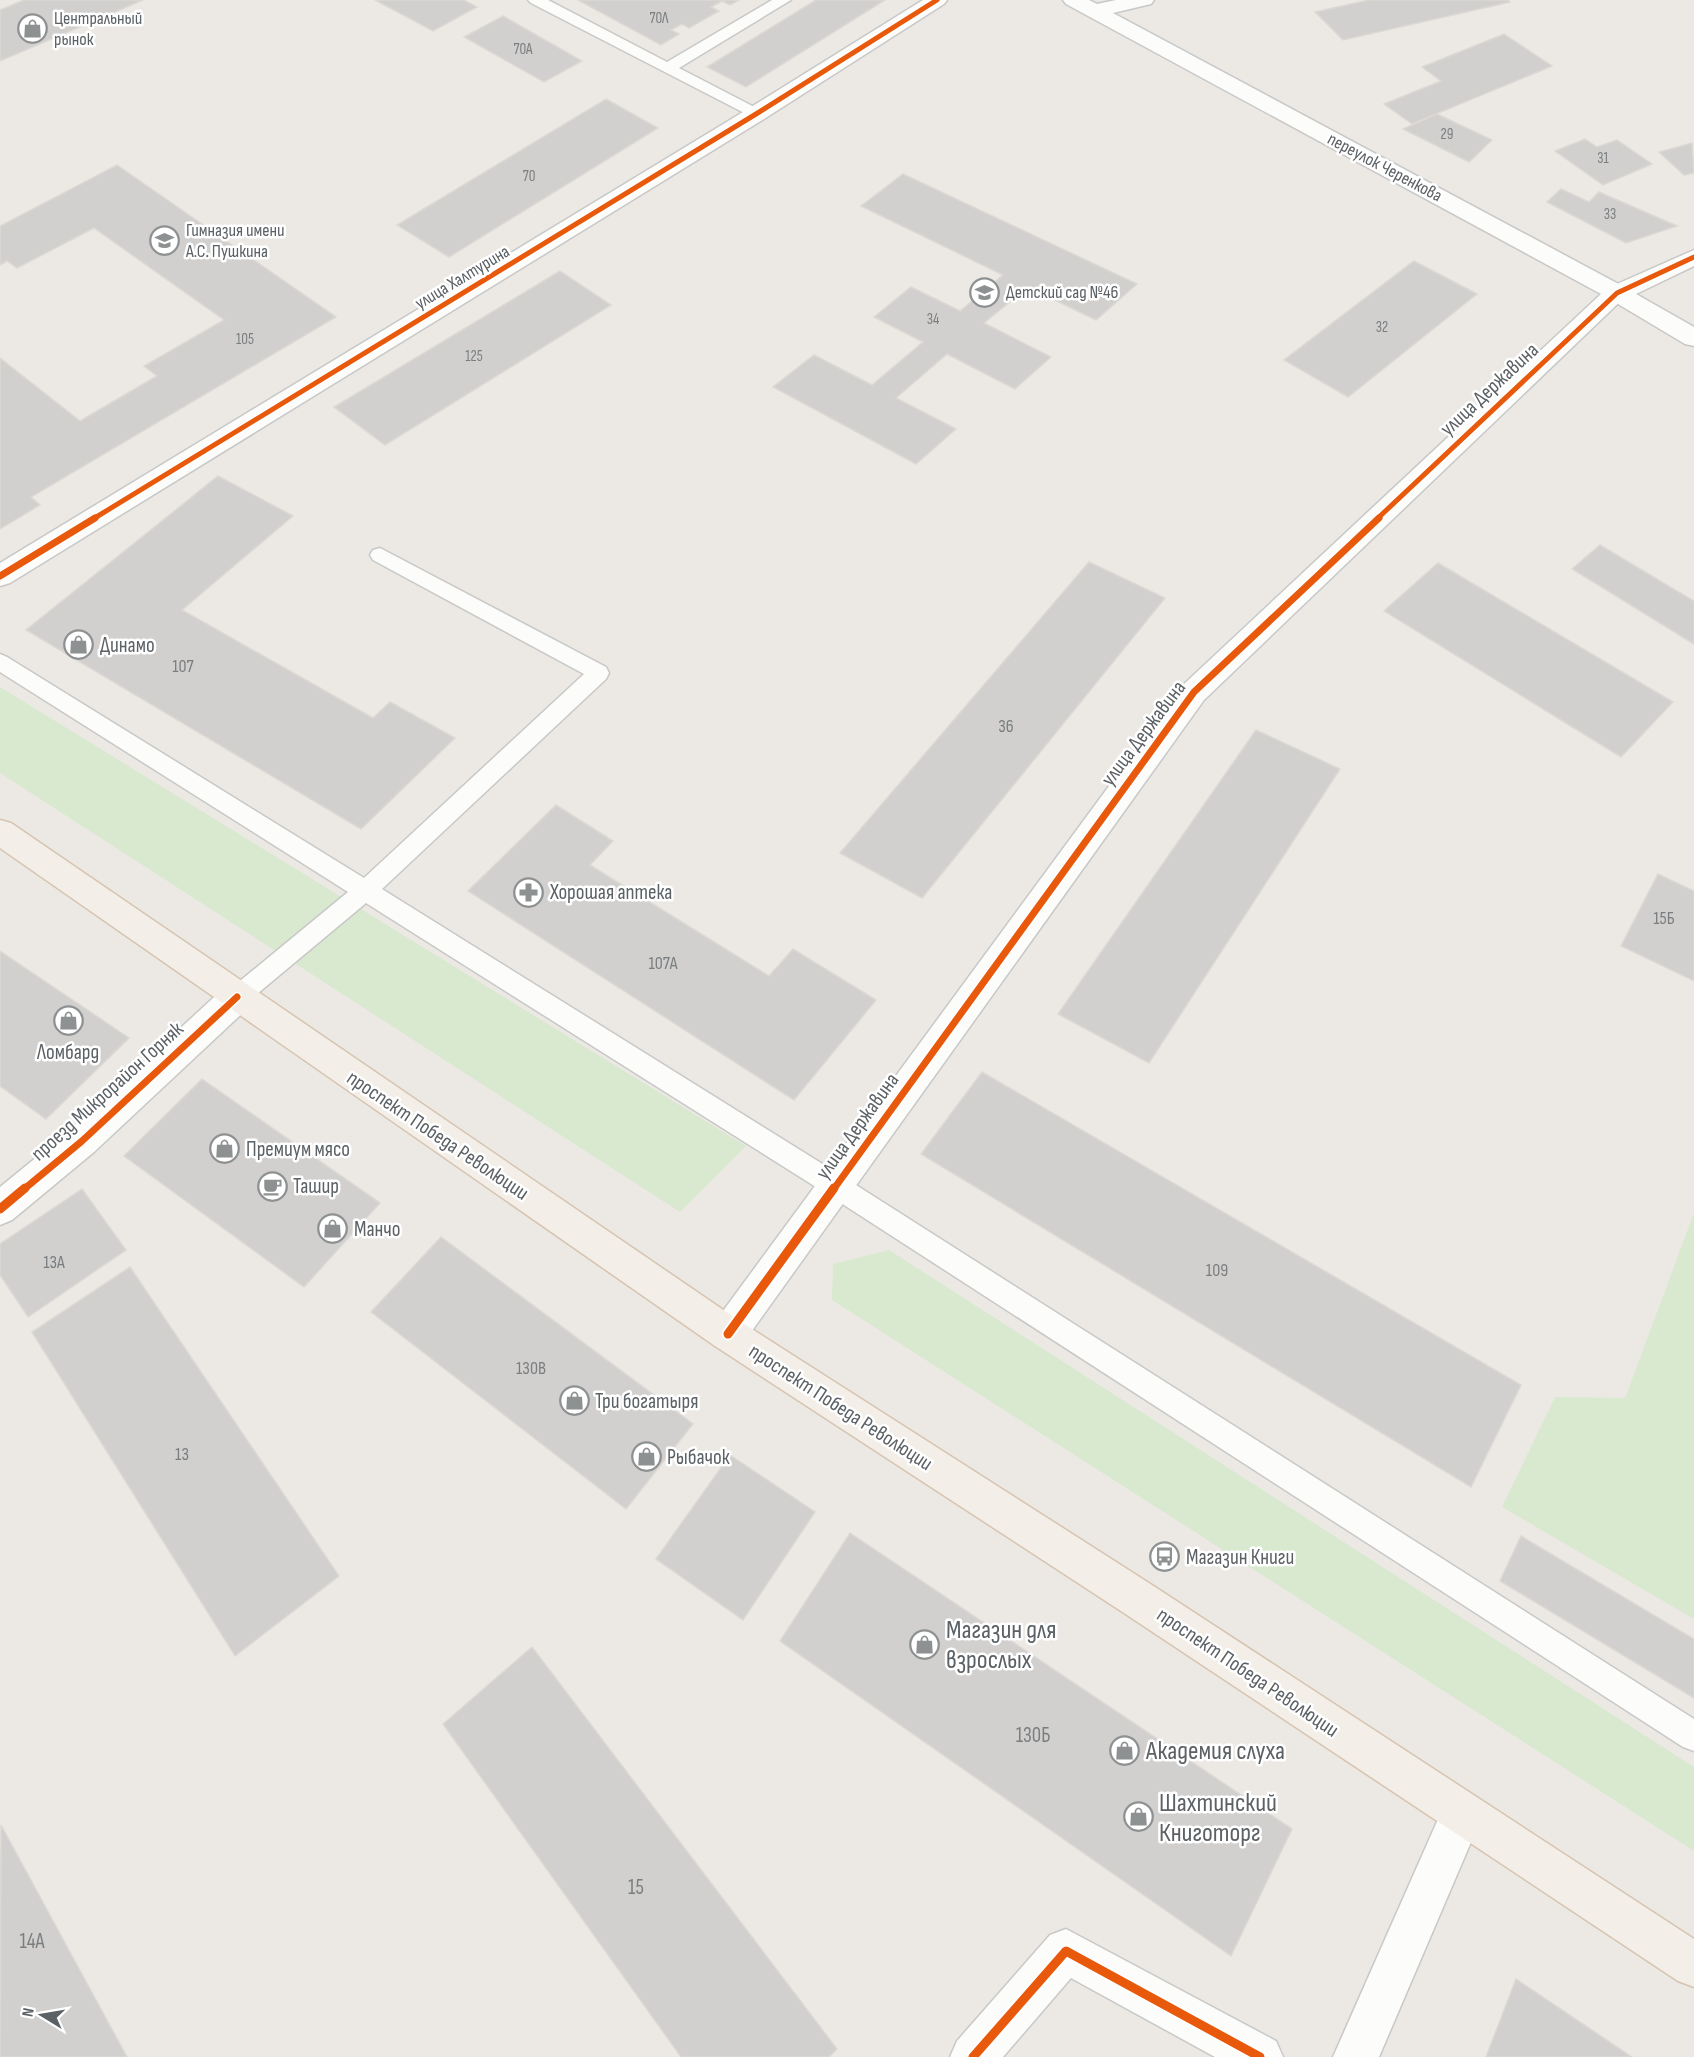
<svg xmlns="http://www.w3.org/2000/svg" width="1694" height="2057" font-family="'Sofia Sans Condensed',sans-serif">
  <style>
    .green { fill: #d8e9cf }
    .building { fill: #d2d0ce; stroke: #dcd8d4; stroke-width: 1.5 }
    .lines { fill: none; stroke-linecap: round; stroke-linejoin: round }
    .lane-casing { stroke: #c8c8c7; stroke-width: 3 }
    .street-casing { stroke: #c8c8c7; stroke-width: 3 }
    .secondary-casing { stroke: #c7c8c7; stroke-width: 3 }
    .primary-casing { stroke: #d6c4b1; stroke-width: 3 }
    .lane { fill: #fcfcfb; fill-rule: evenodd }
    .street { fill: #fcfcfb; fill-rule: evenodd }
    .secondary { fill: #fcfcfb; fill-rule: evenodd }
    .primary { fill: #f3eee7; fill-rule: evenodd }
    .cycleway-far2-casing { stroke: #fff; stroke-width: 8 }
    .cycleway-far1-casing { stroke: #fff; stroke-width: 10 }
    .cycleway-casing { stroke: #fff; stroke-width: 13 }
    .cycleway-far2 { stroke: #e8590c; stroke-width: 5 }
    .cycleway-far1 { stroke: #e8590c; stroke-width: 7 }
    .cycleway { stroke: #e8590c; stroke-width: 9 }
    .labels { text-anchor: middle; stroke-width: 5; stroke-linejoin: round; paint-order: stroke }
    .far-number-label { font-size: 15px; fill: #7a7e80 }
    .far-poi-label { font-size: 18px; fill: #5b6165; stroke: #fff; text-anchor: start }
    .far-street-label { font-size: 18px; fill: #5b6165; stroke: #fff }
    .number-label { font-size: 18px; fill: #7a7e80 }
    .street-label { font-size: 21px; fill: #5b6165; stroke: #fff }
    .poi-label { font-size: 21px; fill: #5b6165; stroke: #fff; text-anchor: start }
    .near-number-label { font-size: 21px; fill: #7a7e80 }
    .near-poi-label { font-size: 26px; fill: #5b6165; stroke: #fff; text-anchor: start }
  </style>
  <rect width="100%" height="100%" fill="#ece9e5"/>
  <!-- green -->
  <g class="green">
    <polygon points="0,687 746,1146 680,1212 0,773"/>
    <polygon points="1694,1213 1694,1619 1502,1507 1555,1397 1625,1398"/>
    <polygon points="889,1250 1694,1767 1694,1851 832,1300 833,1264"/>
  </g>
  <!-- building -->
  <g class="building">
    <polygon points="24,0 143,0 0,61 0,10"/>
    <polygon points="375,0 464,0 477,7 433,31"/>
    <polygon points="578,0 739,0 730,5 722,1 711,7 719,11 689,28 682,24 671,30 679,34 661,45"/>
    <polygon points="816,0 885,0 746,87 707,67"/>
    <polygon points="1369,0 1508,0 1510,2 1343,40 1315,12"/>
    <polygon points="503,16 582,61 544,82 464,37"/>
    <polygon points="1504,34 1552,66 1412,124 1384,104 1441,81 1422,67"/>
    <polygon points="606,99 658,128 449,257 397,225"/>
    <polygon points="1437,114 1492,140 1469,162 1403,129"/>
    <polygon points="1585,139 1597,147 1617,140 1652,164 1603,185 1555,151"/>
    <polygon points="1692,143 1694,173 1684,175 1659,152"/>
    <polygon points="117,165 336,317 31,497 40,505 0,529 0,358 80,421 157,376 144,366 224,320 94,228 17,268 7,261 0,265 0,226"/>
    <polygon points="903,174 1137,284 1096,320 1028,287 984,323 1051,357 1015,389 947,354 896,398 956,429 916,464 773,387 814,355 872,385 923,342 874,317 911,287 960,311 1003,275 861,206"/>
    <polygon points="1561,189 1589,202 1599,192 1677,226 1626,243 1547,202"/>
    <polygon points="1414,261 1477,294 1348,397 1284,360"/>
    <polygon points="560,271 611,305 385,445 334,407"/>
    <polygon points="218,476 293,516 182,610 373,718 390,702 455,738 361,829 26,630"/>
    <polygon points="1600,545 1694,601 1694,644 1572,569"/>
    <polygon points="1089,562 1165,598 922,898 840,853"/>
    <polygon points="1438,563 1673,702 1621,757 1384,611"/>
    <polygon points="1256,730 1340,769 1149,1063 1058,1014"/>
    <polygon points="556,805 613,841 590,865 769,976 793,949 876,1000 794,1100 468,891"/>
    <polygon points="1658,874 1694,891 1694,981 1621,946"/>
    <polygon points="0,951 129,1038 46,1119 0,1086"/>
    <polygon points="982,1072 1521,1385 1471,1487 921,1154"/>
    <polygon points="202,1079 380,1203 304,1287 124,1156"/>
    <polygon points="82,1189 126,1250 28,1317 0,1275 0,1244"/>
    <polygon points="441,1237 693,1424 626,1509 371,1312"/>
    <polygon points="130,1267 339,1576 235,1656 32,1332"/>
    <polygon points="730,1455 815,1512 743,1620 656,1559"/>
    <polygon points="850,1533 1292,1829 1231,1956 780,1641"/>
    <polygon points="1521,1536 1694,1639 1694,1698 1500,1581"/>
    <polygon points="532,1647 837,2049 829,2057 681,2057 443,1724"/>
    <polygon points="1,1825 127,2057 0,2057"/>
    <polygon points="1516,1979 1632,2057 1486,2057"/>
  </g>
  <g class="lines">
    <defs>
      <g id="lane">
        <polygon points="528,0 548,0 667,62 772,0 791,0 679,68 762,111 764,114 756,119 531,3"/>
        <polygon points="380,548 606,667 609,673 606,679 382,889 845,1178 1694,1719 1694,1751 1683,1747 827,1194 366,903 245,1004 237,1007 229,1004 225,997 229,990 348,892 0,672 0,654 7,657 364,878 584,674 373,560 370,555 373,550"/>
      </g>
      <g id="street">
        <polygon points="1694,250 1694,266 1636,294 1694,327 1694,346 1685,344 1608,298 1605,293 1608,288"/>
        <polygon points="237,983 249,987 253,997 249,1007 94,1152 12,1220 0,1225 0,1187 70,1130 225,987"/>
        <polygon points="1462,1793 1477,1799 1483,1814 1379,2057 1333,2057 1447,1799"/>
        <polygon points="1066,1929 1276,2041 1283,2057 1215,2057 1071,1978 1003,2057 950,2057 957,2041 1050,1935"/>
      </g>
      <g id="secondary">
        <polygon points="923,0 947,0 944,4 764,119 10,583 0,586 0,563 748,109"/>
        <polygon points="1063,0 1089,0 1097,4 1116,0 1154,0 1151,4 1113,13 1626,288 1629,293 1204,700 741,1346 728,1351 715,1346 710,1334 715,1322 1184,684 1601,294 1066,4"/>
      </g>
      <polygon id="primary" points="0,820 11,823 741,1322 1152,1585 1694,1939 1694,1987 1678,1981 1124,1613 715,1346 0,848"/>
    </defs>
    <!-- lane casing -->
    <use href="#lane" class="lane-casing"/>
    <!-- street casing -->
    <use href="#street" class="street-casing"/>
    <!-- secondary casing -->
    <use href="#secondary" class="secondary-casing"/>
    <!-- primary casing -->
    <use href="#primary" class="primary-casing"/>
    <!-- lane -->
    <use href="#lane" class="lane"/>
    <!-- street -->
    <use href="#street" class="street"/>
    <!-- secondary -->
    <use href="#secondary" class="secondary"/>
    <!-- primary -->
    <use href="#primary" class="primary"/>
    <defs>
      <g id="cycleway-far2">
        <polyline points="93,519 756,114 937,0"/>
        <polyline points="1377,519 1617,293 1694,257"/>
      </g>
      <g id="cycleway-far1">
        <polyline points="0,576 95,518"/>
        <polyline points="23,1190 82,1141 237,997"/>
        <polyline points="833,1190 1194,692 1379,518"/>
      </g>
      <g id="cycleway">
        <polyline points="0,1209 25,1188"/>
        <polyline points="728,1334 834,1188"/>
        <polyline points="973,2057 1066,1951 1260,2057"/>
      </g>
    </defs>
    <!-- cycleway-far2 casing -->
    <use href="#cycleway-far2" class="cycleway-far2-casing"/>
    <!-- cycleway-far1 casing -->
    <use href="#cycleway-far1" class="cycleway-far1-casing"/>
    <!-- cycleway casing -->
    <use href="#cycleway" class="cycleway-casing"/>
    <!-- cycleway-far2 -->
    <use href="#cycleway-far2" class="cycleway-far2"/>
    <!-- cycleway-far1 -->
    <use href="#cycleway-far1" class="cycleway-far1"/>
    <!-- cycleway -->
    <use href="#cycleway" class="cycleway"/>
  </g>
  <!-- icons -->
  <defs>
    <symbol id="shop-ring" viewBox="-11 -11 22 22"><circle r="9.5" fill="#fff" stroke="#8e9192" stroke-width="1.5"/><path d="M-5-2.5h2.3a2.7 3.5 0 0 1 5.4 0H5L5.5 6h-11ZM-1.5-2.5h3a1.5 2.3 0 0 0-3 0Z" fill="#8e9192"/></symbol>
    <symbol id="school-ring" viewBox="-11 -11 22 22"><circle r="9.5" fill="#fff" stroke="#8e9192" stroke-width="1.5"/><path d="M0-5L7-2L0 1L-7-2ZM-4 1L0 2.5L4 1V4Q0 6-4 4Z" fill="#8e9192"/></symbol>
    <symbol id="pharmacy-ring" viewBox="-11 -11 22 22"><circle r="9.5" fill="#fff" stroke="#8e9192" stroke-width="1.5"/><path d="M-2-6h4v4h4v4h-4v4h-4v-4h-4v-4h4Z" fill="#8e9192"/></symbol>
    <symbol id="cafe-ring" viewBox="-11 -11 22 22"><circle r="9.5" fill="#fff" stroke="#8e9192" stroke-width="1.5"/><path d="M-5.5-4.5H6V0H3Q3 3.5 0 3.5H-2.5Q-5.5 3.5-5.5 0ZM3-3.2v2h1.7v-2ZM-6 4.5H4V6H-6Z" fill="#8e9192"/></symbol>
    <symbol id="bus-ring" viewBox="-11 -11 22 22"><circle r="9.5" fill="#fff" stroke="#8e9192" stroke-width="1.5"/><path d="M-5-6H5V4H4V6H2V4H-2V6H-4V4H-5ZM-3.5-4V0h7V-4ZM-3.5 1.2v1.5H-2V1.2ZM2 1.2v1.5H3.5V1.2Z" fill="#8e9192"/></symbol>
  </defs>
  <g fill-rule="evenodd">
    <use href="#shop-ring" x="16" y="12" width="33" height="33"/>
    <use href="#school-ring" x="148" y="224" width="33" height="33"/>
    <use href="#school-ring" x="968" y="276" width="33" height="33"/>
    <use href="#shop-ring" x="62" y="628" width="33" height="33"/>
    <use href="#pharmacy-ring" x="512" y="876" width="33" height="33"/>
    <use href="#shop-ring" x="52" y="1004" width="33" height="33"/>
    <use href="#shop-ring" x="208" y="1132" width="33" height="33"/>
    <use href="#cafe-ring" x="256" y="1170" width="33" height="33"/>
    <use href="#shop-ring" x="316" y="1212" width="33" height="33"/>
    <use href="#shop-ring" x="558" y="1384" width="33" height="33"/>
    <use href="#shop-ring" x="630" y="1440" width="33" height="33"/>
    <use href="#bus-ring" x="1148" y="1540" width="33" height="33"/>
    <use href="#shop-ring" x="908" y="1628" width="33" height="33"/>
    <use href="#shop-ring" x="1108" y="1734" width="33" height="33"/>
    <use href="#shop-ring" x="1122" y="1800" width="33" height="33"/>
  </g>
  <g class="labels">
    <!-- far-number labels -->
    <g class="far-number-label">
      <text x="659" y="23">70Л</text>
      <text x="523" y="54">70А</text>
      <text x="1447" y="139">29</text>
      <text x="1603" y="163">31</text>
      <text x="529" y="181">70</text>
      <text x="1610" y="219">33</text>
      <text x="933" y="324">34</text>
      <text x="1382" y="332">32</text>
      <text x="245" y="344">105</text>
      <text x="474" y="361">125</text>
    </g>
    <!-- far-poi labels -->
    <g class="far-poi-label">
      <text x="54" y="24">Центральный<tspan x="54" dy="21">рынок</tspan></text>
      <text x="186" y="236">Гимназия имени<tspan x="186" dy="21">А.С. Пушкина</tspan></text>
      <text x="1006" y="298">Детский сад №46</text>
    </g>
    <!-- far-street labels -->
    <g class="far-street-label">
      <text transform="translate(1385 167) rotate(28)" y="6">переулок Черенкова</text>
      <text transform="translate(462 277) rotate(-31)" y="6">улица Халтурина</text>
    </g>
    <!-- number labels -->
    <g class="number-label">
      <text x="183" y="672">107</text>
      <text x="1006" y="732">36</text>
      <text x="1664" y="924">15Б</text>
      <text x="663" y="969">107А</text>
      <text x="54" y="1268">13А</text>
      <text x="1217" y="1276">109</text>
      <text x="531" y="1374">130В</text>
      <text x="182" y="1460">13</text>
    </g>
    <!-- street labels -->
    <g class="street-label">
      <text transform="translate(1489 389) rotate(-43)" y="7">улица Державина</text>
      <text transform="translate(1143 733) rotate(-53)" y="7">улица Державина</text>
      <text transform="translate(107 1091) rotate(-42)" y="7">проезд Микрорайон Горняк</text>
      <text transform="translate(857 1126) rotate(-54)" y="7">улица Державина</text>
      <text transform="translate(438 1135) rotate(34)" y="7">проспект Победа Революции</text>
      <text transform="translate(841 1407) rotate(33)" y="7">проспект Победа Революции</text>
      <text transform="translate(1248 1672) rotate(34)" y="7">проспект Победа Революции</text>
    </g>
    <!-- poi labels -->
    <g class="poi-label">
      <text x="100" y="652">Динамо</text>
      <text x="550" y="899">Хорошая аптека</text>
      <text x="68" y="1059" text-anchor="middle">Ломбард</text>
      <text x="246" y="1156">Премиум мясо</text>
      <text x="293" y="1193">Ташир</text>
      <text x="354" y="1236">Манчо</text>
      <text x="595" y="1408">Три богатыря</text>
      <text x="667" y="1464">Рыбачок</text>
      <text x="1186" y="1564">Магазин Книги</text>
    </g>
    <!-- near-number labels -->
    <g class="near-number-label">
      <text x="1033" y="1742">130Б</text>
      <text x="636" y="1894">15</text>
      <text x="32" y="1948">14А</text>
    </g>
    <!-- near-poi labels -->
    <g class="near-poi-label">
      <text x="946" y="1638">Магазин для<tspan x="946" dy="30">взрослых</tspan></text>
      <text x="1146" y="1759">Академия слуха</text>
      <text x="1159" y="1811">Шахтинский<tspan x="1159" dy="30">Книготорг</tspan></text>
    </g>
  </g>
  <!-- north arrow -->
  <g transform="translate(42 2015) rotate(281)" stroke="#ffffff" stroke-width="4.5" paint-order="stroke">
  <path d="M0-4.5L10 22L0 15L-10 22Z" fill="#5b6165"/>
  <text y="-9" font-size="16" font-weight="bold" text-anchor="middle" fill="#5b6165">N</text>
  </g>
</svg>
